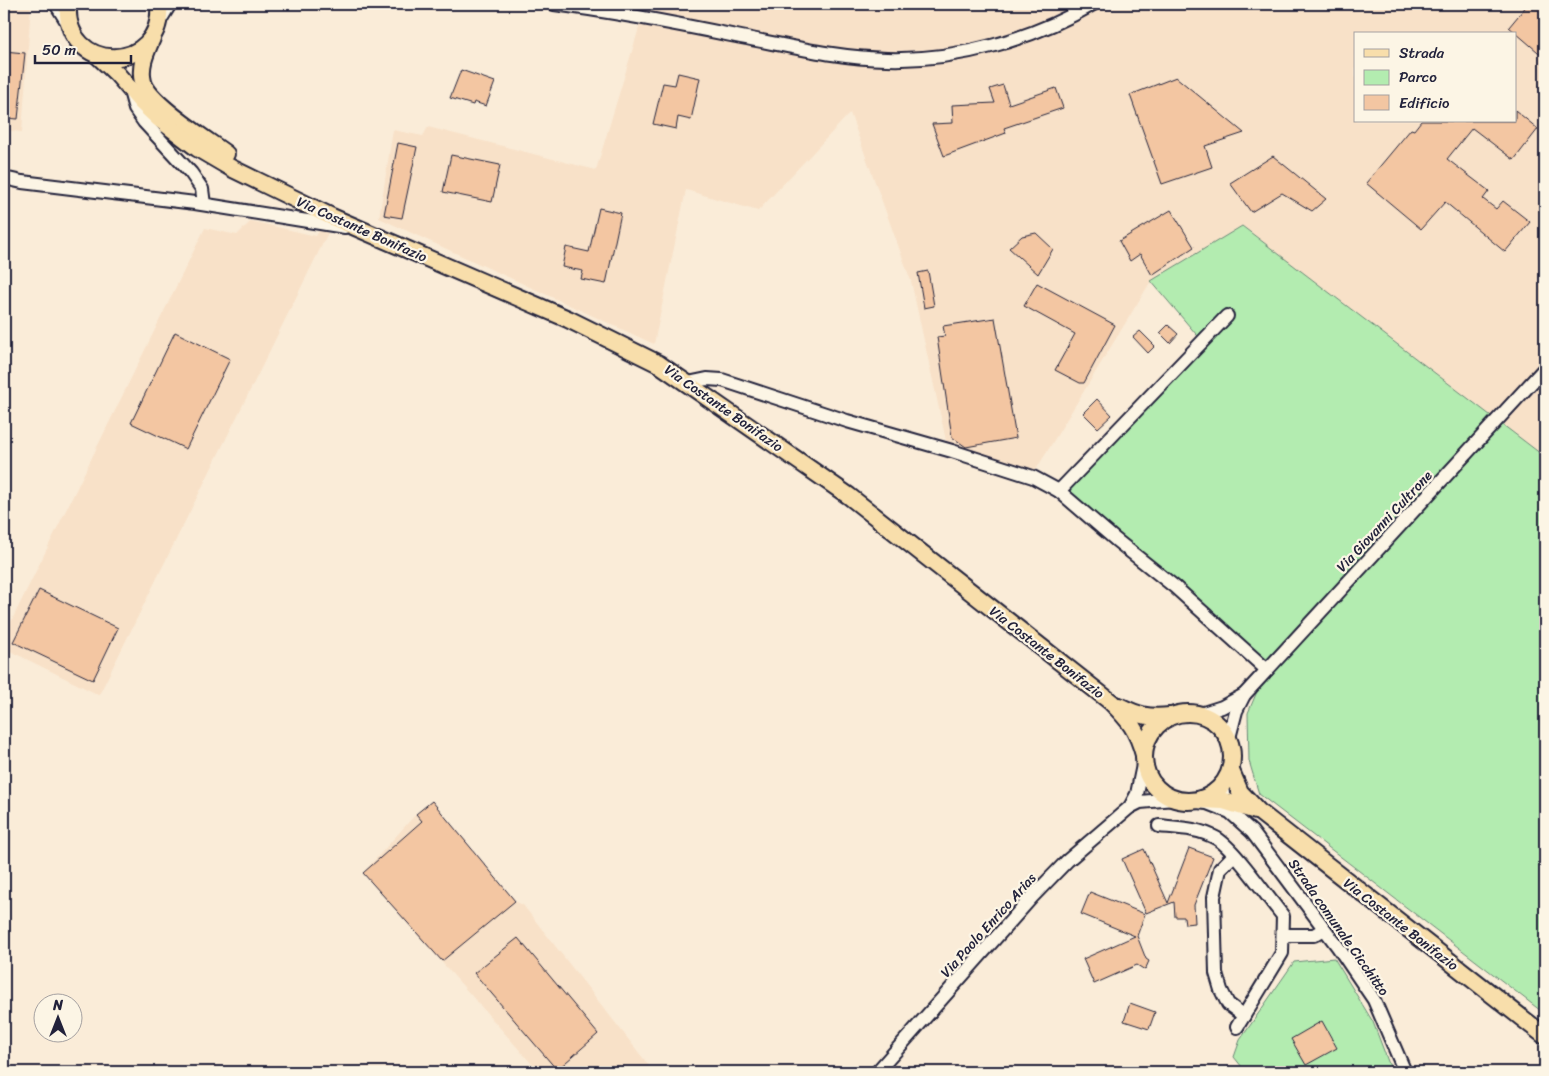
<svg xmlns="http://www.w3.org/2000/svg" width="1549" height="1076" font-family="Sriracha,sans-serif">
  <style>
    .built { fill: #f8e1c8; fill-rule: evenodd }
    .green { fill: #b3ecb0; stroke: #6a8776 }
    .building { fill: #f3c6a2; stroke: #22223b }
    .lines { fill: none; stroke-linecap: round; stroke-linejoin: round }
    .minor-casing { stroke: #22223b; stroke-width: 16 }
    .major-casing { stroke: #22223b; stroke-width: 20 }
    .minor { stroke: #fcf5e5; stroke-width: 12 }
    .major { stroke: #f8deab; stroke-width: 16 }
    .labels { text-anchor: middle; stroke-width: 4.5; stroke-linejoin: round; paint-order: stroke }
    .street-label { font-size: 14px; fill: #22223b; stroke: #fcf5e5 }
  </style>
  <rect width="100%" height="100%" fill="#faecd8"/>
  <filter id="ink" filterUnits="userSpaceOnUse"><feTurbulence type="fractalNoise" baseFrequency=".02" numOctaves="2"/><feDisplacementMap in="SourceGraphic" scale="10" xChannelSelector="R" yChannelSelector="G"/><feConvolveMatrix kernelMatrix="1 2 1 2 8 2 1 2 1" color-interpolation-filters="sRGB"/></filter>
  <g filter="url(#ink)">
    <!-- built -->
    <g class="built">
      <polygon points="4,4 31,4 22,132 4,130"/>
      <path d="M641,4H1545V457L1242,226L1151,281L1034,473L947,445L911,281L850,113L758,211L686,190L654,344L379,218L393,130L423,136L428,127L596,170L639,28ZM1355,34H1515V121H1355Z"/>
      <polygon points="251,221 316,236 320,229 328,233 99,695 4,648 4,636 205,228 237,235"/>
      <polygon points="432,801 515,901 523,905 654,1072 539,1072 363,873 416,814"/>
    </g>
    <!-- green -->
    <g class="green">
      <polygon points="1242,226 1545,457 1545,1014 1259,794 1249,761 1248,713 1266,670 1059,491 1202,341 1151,281"/>
      <polygon points="1334,958 1373,1022 1392,1072 1246,1072 1234,1057 1240,1040 1294,962"/>
    </g>
    <!-- building -->
    <g class="building">
      <polygon points="1528,4 1545,4 1545,58 1509,27"/>
      <polygon points="4,51 25,53 18,119 4,118"/>
      <polygon points="461,70 495,82 486,106 474,102 473,105 450,98"/>
      <polygon points="678,73 700,78 691,120 678,117 676,129 653,124 663,83 675,85"/>
      <polygon points="1176,77 1244,133 1205,146 1212,167 1162,184 1130,95"/>
      <polygon points="1003,85 1009,104 1056,88 1063,108 1004,128 1006,133 944,156 932,124 953,123 952,105 995,103 990,89"/>
      <polygon points="1515,110 1538,129 1514,160 1472,128 1447,159 1489,191 1483,199 1496,209 1503,201 1530,222 1505,252 1445,202 1421,229 1366,183 1411,129 1414,130 1421,121 1515,121"/>
      <polygon points="398,143 417,147 402,218 384,215"/>
      <polygon points="451,155 500,165 492,202 443,192"/>
      <polygon points="1273,156 1326,199 1312,211 1282,193 1251,212 1230,183"/>
      <polygon points="599,208 621,213 606,284 581,279 583,271 562,267 566,247 589,252"/>
      <polygon points="1171,210 1194,247 1152,275 1140,254 1130,261 1119,241"/>
      <polygon points="1036,233 1053,249 1038,274 1009,248 1022,236"/>
      <polygon points="928,271 934,306 924,308 918,273"/>
      <polygon points="1037,283 1115,325 1084,383 1080,383 1055,370 1075,334 1024,306"/>
      <polygon points="995,318 1016,438 966,447 952,437 937,337 945,336 943,326"/>
      <polygon points="1168,325 1178,334 1170,343 1160,333"/>
      <polygon points="1140,331 1155,346 1148,353 1133,337"/>
      <polygon points="175,332 230,359 186,449 131,423"/>
      <polygon points="1097,399 1112,415 1098,428 1083,413"/>
      <polygon points="39,590 118,628 93,680 13,642"/>
      <polygon points="432,801 515,901 442,961 363,873 422,821 416,814"/>
      <polygon points="1189,848 1213,857 1194,905 1195,923 1185,924 1184,917 1175,917 1174,902 1146,913 1122,859 1144,849 1168,903"/>
      <polygon points="1090,892 1145,914 1137,936 1146,959 1149,961 1145,970 1137,965 1094,984 1083,959 1135,936 1081,914"/>
      <polygon points="518,938 598,1034 557,1070 474,973"/>
      <polygon points="1130,1003 1155,1012 1149,1029 1124,1021"/>
      <polygon points="1322,1021 1337,1048 1306,1065 1291,1039"/>
    </g>
    <g class="lines">
      <defs>
        <g id="minor">
          <polyline points="56,4 69,25"/>
          <path d="M554,4C617,12 678,24 741,37C789,46 837,58 887,59C957,61 1033,39 1093,4"/>
          <polyline points="159,22 170,4"/>
          <polyline points="130,91 135,109 144,122 191,173 202,189 204,204"/>
          <polyline points="4,178 22,182 195,203 345,227"/>
          <polyline points="688,383 707,379 722,380 847,421 952,451 1033,477 1059,491 1116,540 1175,587 1267,670"/>
          <polyline points="1059,491 1227,316"/>
          <polyline points="1200,714 1222,707 1244,695 1545,368"/>
          <polyline points="1229,738 1236,711 1244,695"/>
          <polyline points="1222,786 1224,801 1228,807"/>
          <polyline points="1186,801 1207,803 1230,812 1252,832 1338,947 1374,1000 1405,1072"/>
          <polyline points="1130,807 1137,794 1144,760"/>
          <path d="M1159,826C1179,828 1198,828 1216,838C1234,848 1268,898 1283,916L1282,953L1237,1027"/>
          <polyline points="1234,855 1220,869 1214,897 1216,973 1221,990 1228,1004 1244,1016"/>
          <polyline points="1283,935 1314,935 1324,929"/>
          <polyline points="877,1072 1032,897 1067,861 1130,807 1140,802 1174,799"/>
        </g>
        <g id="major">
          <path d="M68,4C63,76 165,74 159,4"/>
          <path d="M152,38C146,52 139,66 143,82C148,103 207,140 226,154"/>
          <path d="M97,55L117,74L142,103L159,119L197,148L231,168L332,217L568,319L659,364L849,496L1111,702C1129,720 1137,729 1144,755"/>
          <path d="M1119,706C1139,716 1148,718 1170,716"/>
          <circle cx="1188" cy="757" r="44"/>
          <polyline points="1231,771 1240,792 1258,811 1545,1036"/>
          <polyline points="1202,800 1224,801 1256,811"/>
        </g>
      </defs>
      <!-- minor casing -->
      <use href="#minor" class="minor-casing"/>
      <!-- major casing -->
      <use href="#major" class="major-casing"/>
      <!-- minor -->
      <use href="#minor" class="minor"/>
      <!-- major -->
      <use href="#major" class="major"/>
    </g>
  </g>
  <g class="labels">
    <!-- street labels -->
    <g class="street-label">
      <text transform="translate(362 229) rotate(24)" y="5">Via Costante Bonifazio</text>
      <text transform="translate(724 408) rotate(35)" y="5">Via Costante Bonifazio</text>
      <text transform="translate(1384 521) rotate(-47)" y="5">Via Giovanni Cultrone</text>
      <text transform="translate(1047 652) rotate(38)" y="5">Via Costante Bonifazio</text>
      <text transform="translate(1401 924) rotate(38)" y="5">Via Costante Bonifazio</text>
      <text transform="translate(988 925) rotate(-48)" y="5">Via Paolo Enrico Arias</text>
      <text transform="translate(1339 927) rotate(55)" y="5">Strada comunale Cicchitto</text>
    </g>
  </g>
  <!-- margin -->
  <rect width="1549" height="1076" fill="none" stroke="#fcf5e5" stroke-width="20"/>
  <rect x="10" y="10" width="1529" height="1056" fill="none" stroke="#22223b" stroke-width="2" filter="url(#ink)"/>
  <!-- legend -->
  <rect x="1354" y="32" width="162" height="90" fill="#fcf5e5" stroke="#a5a1a1"/>
  <rect x="1364" y="49" width="25" height="8" fill="#f8deab" stroke="#a5a1a1"/>
  <text x="1399" y="58" font-size="15" fill="#22223b">Strada</text>
  <rect x="1364" y="70" width="25" height="15" fill="#b3ecb0" stroke="#a5a1a1"/>
  <text x="1399" y="82" font-size="15" fill="#22223b">Parco</text>
  <rect x="1364" y="95" width="25" height="15" fill="#f3c6a2" stroke="#a5a1a1"/>
  <text x="1399" y="108" font-size="15" fill="#22223b">Edificio</text>
  <!-- north arrow -->
  <g transform="translate(58 1018)"><circle r="24" fill="#fcf5e5" stroke="#a5a1a1"/>
  <path d="M0-4L9 19L0 12L-9 19Z" fill="#22223b"/>
  <text y="-8" font-size="14" font-weight="bold" text-anchor="middle" fill="#22223b">N</text>
  </g>
  <!-- scale -->
  <path d="M35 55v8h96v-8" fill="none" stroke="#22223b" stroke-width="2.5"/>
  <text x="42" y="55" font-size="15" fill="#22223b" stroke="#fcf5e5" stroke-width="4" paint-order="stroke">50 m</text>
</svg>
